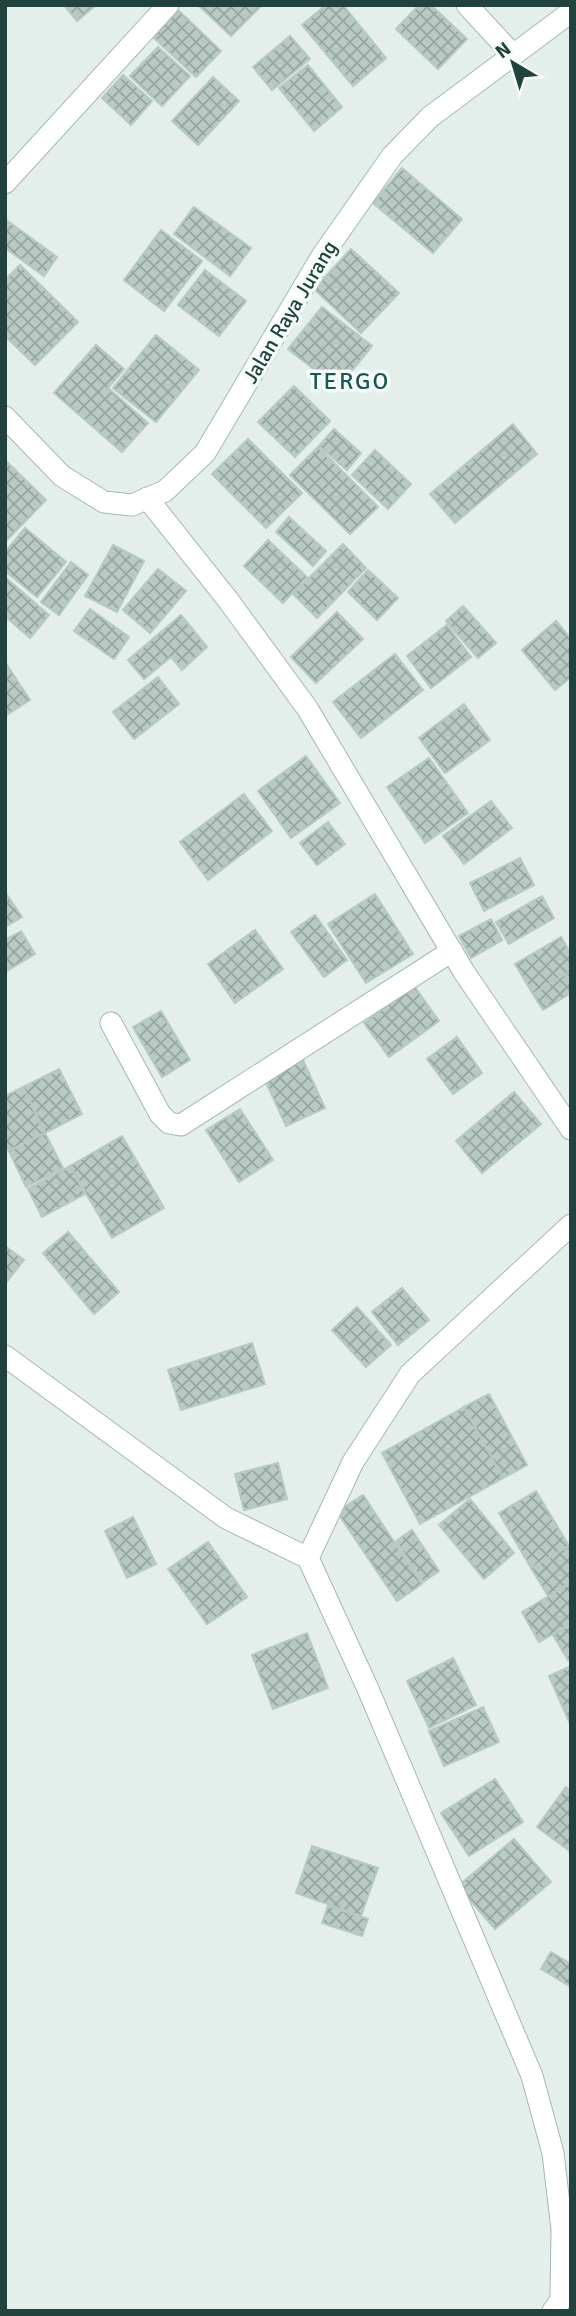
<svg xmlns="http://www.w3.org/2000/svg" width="576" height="2316" font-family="Signika,sans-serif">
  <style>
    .building { fill: url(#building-cross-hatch); stroke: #b6c9c4; stroke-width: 2 }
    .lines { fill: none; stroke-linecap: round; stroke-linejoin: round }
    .street-casing { stroke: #a6b8b4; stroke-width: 23 }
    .secondary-casing { stroke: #a2bbb6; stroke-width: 23 }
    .street { stroke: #fff; stroke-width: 21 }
    .secondary { stroke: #fff; stroke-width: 21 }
    .labels { text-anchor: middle; stroke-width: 7; stroke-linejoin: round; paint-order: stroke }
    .street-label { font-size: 21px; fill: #22423e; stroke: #f5fbf9 }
    .quarter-label { font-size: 24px; letter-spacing: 2px; fill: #1c5651; stroke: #f5fbf9 }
  </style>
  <defs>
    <pattern id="building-cross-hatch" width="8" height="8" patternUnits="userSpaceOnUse" patternTransform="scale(1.75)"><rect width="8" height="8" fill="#b9cac5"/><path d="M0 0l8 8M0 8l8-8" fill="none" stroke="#96a6a1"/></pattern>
  </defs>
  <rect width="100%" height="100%" fill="#e4efec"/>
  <!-- building -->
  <g class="building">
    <polygon points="64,5 96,5 77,21"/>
    <polygon points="202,5 262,5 231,36 200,7"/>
    <polygon points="326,5 343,5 386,58 353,86 302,25"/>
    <polygon points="419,5 431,5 467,39 438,69 396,29"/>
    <polygon points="178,10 221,51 196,77 153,37"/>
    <polygon points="290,36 310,59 272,90 253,67"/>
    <polygon points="158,47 190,76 162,106 130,76"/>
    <polygon points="308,65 342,107 314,131 279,88"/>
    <polygon points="123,75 152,101 131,125 102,98"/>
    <polygon points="213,77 239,101 198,145 172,121"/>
    <polygon points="402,168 462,219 433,253 373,203"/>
    <polygon points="194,207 251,248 230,276 174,234"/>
    <polygon points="5,219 57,257 44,276 5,248"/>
    <polygon points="161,230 202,261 164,311 124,280"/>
    <polygon points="351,249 399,293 361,333 314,289"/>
    <polygon points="20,265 78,322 35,365 5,336 5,280"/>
    <polygon points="205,270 246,301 219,336 178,305"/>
    <polygon points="322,307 372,346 338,388 288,349"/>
    <polygon points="156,335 199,370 156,422 113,388"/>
    <polygon points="96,345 124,369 108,388 148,423 122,452 54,393"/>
    <polygon points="294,386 330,421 295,457 258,422"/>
    <polygon points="513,424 537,454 455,523 430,494"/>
    <polygon points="334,429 361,453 347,470 319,446"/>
    <polygon points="248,439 302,493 266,528 212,474"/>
    <polygon points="318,447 378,507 350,534 290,475"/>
    <polygon points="375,450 411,484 388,509 352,475"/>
    <polygon points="5,460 46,500 5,542"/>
    <polygon points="289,517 326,551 313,566 276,532"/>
    <polygon points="25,528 66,562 37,597 5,571 5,552"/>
    <polygon points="268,540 307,577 283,603 244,566"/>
    <polygon points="343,544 366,568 317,618 293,594"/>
    <polygon points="113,545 144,561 117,612 85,596"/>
    <polygon points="71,562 88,575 59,615 41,602"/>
    <polygon points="158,569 186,591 150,633 123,610"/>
    <polygon points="368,570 398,598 377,620 348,592"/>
    <polygon points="5,577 49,615 30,638 5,616"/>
    <polygon points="463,606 496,643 478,658 446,621"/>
    <polygon points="90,609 129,637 114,659 74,631"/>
    <polygon points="337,612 363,639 316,683 291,657"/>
    <polygon points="181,615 207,647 182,670 171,657 144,679 128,660"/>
    <polygon points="556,621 571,639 571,677 555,690 522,650"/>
    <polygon points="447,625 471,657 431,688 407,656"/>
    <polygon points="395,654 423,690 361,738 333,702"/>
    <polygon points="5,662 30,700 5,716"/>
    <polygon points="158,677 179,704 134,739 113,712"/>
    <polygon points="464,704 490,740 445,773 419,738"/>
    <polygon points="306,756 340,803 291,838 258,791"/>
    <polygon points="429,758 468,813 425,843 387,787"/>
    <polygon points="244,794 272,831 208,880 180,842"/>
    <polygon points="491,801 512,828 464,864 443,836"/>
    <polygon points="328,822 345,844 317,865 300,843"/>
    <polygon points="520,858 534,885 484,911 470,883"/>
    <polygon points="5,892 22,917 5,927"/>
    <polygon points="375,894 413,954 366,983 328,924"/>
    <polygon points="542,896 554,918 509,944 496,922"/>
    <polygon points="315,915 347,960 324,977 291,932"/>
    <polygon points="491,919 502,940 471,958 459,936"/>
    <polygon points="255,930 283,969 235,1003 208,964"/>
    <polygon points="21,931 35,954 5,972 5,940"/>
    <polygon points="561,937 571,954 571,971 533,994 515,964"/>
    <polygon points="571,971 571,993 543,1010 533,994"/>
    <polygon points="414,986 439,1021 389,1057 364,1023"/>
    <polygon points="161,1011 190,1060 162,1077 133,1027"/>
    <polygon points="457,1037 482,1073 453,1094 427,1059"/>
    <polygon points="302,1058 325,1108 286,1126 263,1076"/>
    <polygon points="59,1069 82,1114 45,1133 23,1087"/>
    <polygon points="23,1087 45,1133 9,1151 5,1144 5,1096"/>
    <polygon points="514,1092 541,1124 482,1173 456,1141"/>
    <polygon points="240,1109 273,1160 239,1182 206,1130"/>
    <polygon points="45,1133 63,1168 26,1187 9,1151"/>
    <polygon points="122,1136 164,1208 112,1238 70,1166"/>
    <polygon points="70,1166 85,1194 42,1217 28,1189"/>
    <polygon points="68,1232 119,1292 94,1314 43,1253"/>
    <polygon points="5,1246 24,1260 5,1284"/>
    <polygon points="402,1288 429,1320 398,1345 372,1312"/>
    <polygon points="357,1307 391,1345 366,1367 332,1330"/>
    <polygon points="252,1343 265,1384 181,1410 168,1370"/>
    <polygon points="489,1394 527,1465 503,1478 464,1407"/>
    <polygon points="464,1407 503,1478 420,1524 382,1453"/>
    <polygon points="278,1463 287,1499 244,1510 235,1474"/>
    <polygon points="536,1491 569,1546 531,1568 499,1513"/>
    <polygon points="363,1495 422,1584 397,1601 337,1512"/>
    <polygon points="470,1499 514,1553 484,1579 439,1525"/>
    <polygon points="133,1517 156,1564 127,1578 105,1531"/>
    <polygon points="412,1530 439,1571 423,1582 396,1541"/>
    <polygon points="208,1542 247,1597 207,1624 168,1569"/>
    <polygon points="569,1546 571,1549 571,1582 548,1596 531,1568"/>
    <polygon points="571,1583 571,1623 539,1642 522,1612"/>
    <polygon points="571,1624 571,1658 568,1660 553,1635"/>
    <polygon points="307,1633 328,1688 273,1709 252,1655"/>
    <polygon points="453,1658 476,1705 429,1728 407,1681"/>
    <polygon points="571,1666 571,1726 549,1676"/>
    <polygon points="483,1707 499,1742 444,1766 429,1731"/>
    <polygon points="495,1779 523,1822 469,1856 441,1813"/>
    <polygon points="566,1787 571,1791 571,1852 537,1827"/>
    <polygon points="514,1839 551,1882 495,1929 458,1886"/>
    <polygon points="312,1846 378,1868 361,1916 296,1893"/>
    <polygon points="328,1906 368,1919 362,1936 322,1923"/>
    <polygon points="551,1952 571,1964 571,1987 541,1969"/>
  </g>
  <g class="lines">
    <defs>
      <g id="street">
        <polyline points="467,5 513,55"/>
        <polyline points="5,183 168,5"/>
        <polyline points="147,498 228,600 307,708 464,972 571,1129"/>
        <polyline points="111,1023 160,1114 169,1123 181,1125 452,951"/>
        <polyline points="5,1356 226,1518 308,1558"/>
        <polyline points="553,2311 561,2300 562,2229 553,2153 532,2076 368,1689 308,1558 353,1462 410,1374 571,1225"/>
      </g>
      <polyline id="secondary" points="5,417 62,476 104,502 132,505 165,491 205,453 322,256 392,156 430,117 571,12"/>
    </defs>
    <!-- street casing -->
    <use href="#street" class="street-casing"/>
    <!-- secondary casing -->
    <use href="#secondary" class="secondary-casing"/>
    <!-- street -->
    <use href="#street" class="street"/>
    <!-- secondary -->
    <use href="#secondary" class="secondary"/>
  </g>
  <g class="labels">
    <!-- street labels -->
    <g class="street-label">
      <text transform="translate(290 312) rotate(-59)" y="7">Jalan Raya Jurang</text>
    </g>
    <!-- quarter labels -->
    <g class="quarter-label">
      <text x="350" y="389">TERGO</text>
    </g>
  </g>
  <!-- border -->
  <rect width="576" height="2316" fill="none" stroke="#22423e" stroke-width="14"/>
  <!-- north arrow -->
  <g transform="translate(513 63) rotate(322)" stroke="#f5fbf9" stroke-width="5" paint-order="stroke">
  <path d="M0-5L12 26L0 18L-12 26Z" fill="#22423e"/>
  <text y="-10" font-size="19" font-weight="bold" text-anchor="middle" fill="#22423e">N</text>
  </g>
</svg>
